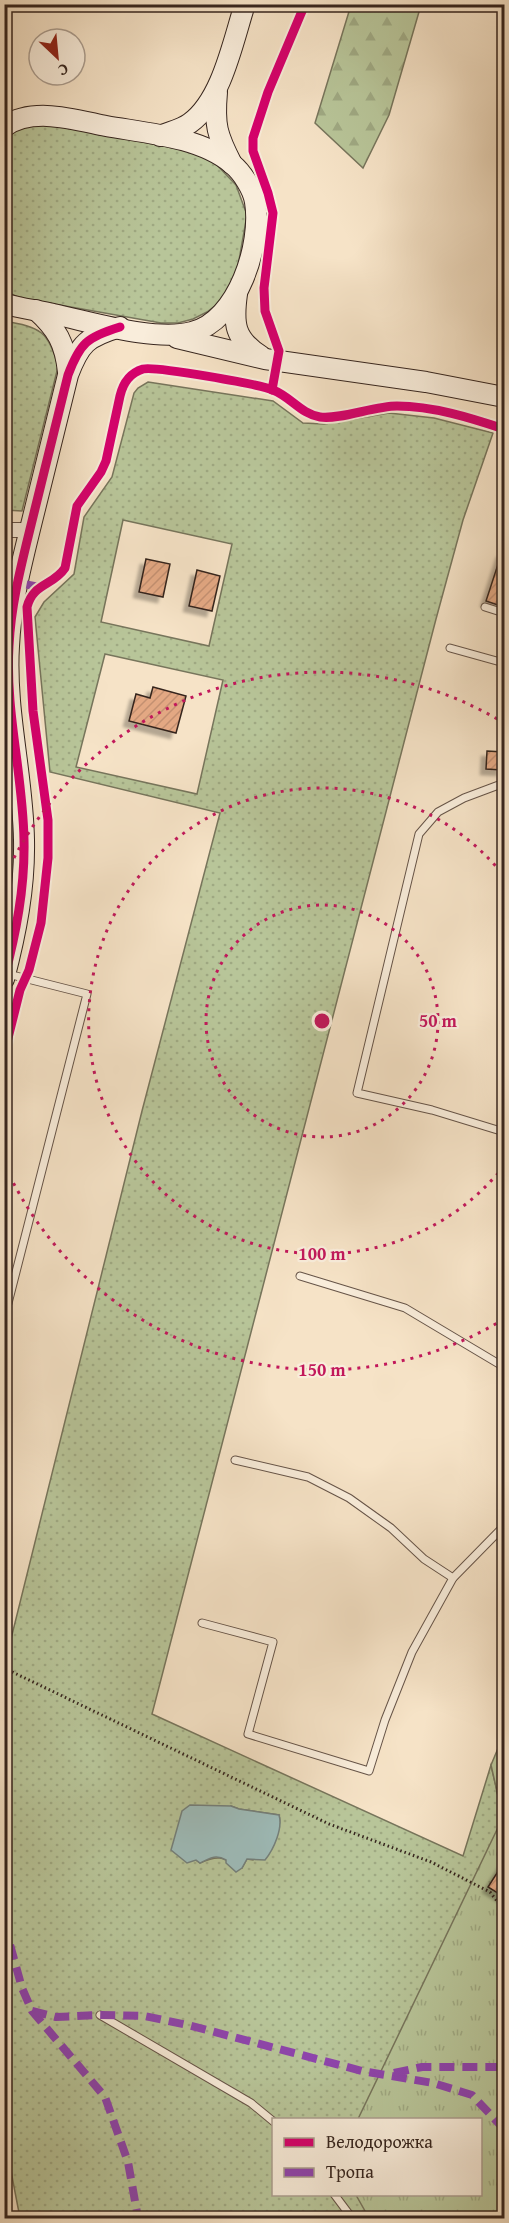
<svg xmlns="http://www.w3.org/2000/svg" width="509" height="2223" font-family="'Gentium Book Plus',serif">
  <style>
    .grass { fill: url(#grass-dots); stroke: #77755c; stroke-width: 1.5; fill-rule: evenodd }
    .forest { fill: url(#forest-firs); stroke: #77755c; stroke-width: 1.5 }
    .park { fill: url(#park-tufts); stroke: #77755c; stroke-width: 1.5 }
    .water { fill: #9ebdbb; stroke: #74807c; stroke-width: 1.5 }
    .building { fill: url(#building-hatch); stroke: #36251e; stroke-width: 1.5; filter: url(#shadow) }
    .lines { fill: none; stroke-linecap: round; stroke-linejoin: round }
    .lane-casing { stroke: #665448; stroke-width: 9 }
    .street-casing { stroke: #665448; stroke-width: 16 }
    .secondary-casing { stroke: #36251e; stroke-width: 22 }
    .path { stroke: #36251e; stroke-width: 3; stroke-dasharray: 1.5 3; stroke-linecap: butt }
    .lane { stroke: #f9eddb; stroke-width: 7 }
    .street { stroke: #f9eddb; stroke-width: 14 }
    .secondary { stroke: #f9eddb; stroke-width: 20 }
    .quiet { stroke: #8e44ad; stroke-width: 8; stroke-dasharray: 15 8; stroke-linecap: butt }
    .cycleway-casing { stroke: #f9eddb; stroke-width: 13 }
    .cycleway { stroke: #d6006c; stroke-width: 9 }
    .ring { fill: none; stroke: #c2185b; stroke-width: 3; stroke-dasharray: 3 6 }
    .centre { fill: #c2185b; stroke: #f9eddb; stroke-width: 3 }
    .ring-label { font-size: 18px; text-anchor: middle; font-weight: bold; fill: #c2185b; stroke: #f9eddb; stroke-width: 4.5; stroke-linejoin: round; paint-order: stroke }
  </style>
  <defs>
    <pattern id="grass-dots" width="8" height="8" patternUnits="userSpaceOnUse" patternTransform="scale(1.5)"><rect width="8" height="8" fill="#b8c599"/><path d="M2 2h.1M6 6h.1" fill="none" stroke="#9fa983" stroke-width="1.8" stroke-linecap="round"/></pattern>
    <pattern id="forest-firs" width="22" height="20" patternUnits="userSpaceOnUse" patternTransform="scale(1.5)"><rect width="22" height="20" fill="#b8c599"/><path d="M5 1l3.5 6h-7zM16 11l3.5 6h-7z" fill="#9fa983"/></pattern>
    <pattern id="park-tufts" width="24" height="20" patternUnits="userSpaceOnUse" patternTransform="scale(1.5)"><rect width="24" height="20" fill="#b8c599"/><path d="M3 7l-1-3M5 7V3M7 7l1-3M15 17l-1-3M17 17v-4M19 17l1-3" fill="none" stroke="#9fa983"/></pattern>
    <pattern id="building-hatch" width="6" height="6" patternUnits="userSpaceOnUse" patternTransform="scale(1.5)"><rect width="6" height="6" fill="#e3a883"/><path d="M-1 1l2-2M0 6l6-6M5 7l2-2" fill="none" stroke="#c39071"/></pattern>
    <filter id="shadow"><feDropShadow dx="-5.5" dy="5.5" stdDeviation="1.5" flood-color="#0004"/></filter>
  </defs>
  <rect width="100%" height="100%" fill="#f6e3c7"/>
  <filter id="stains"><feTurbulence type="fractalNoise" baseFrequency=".00333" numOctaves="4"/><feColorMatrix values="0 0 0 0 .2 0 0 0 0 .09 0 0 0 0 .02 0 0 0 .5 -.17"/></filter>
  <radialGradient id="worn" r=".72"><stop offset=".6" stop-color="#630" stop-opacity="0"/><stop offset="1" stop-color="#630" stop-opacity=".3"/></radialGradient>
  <!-- grass -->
  <g class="grass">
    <polygon points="52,124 198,153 215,163 236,185 247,215 236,277 220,302 207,312 193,319 178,323 161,323 20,298 5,291 4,136 25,126"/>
    <path d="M4,321C40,327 49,331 58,367L22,511L5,510Z"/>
    <path d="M148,382L273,401L303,423L324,424L389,413L434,418L493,433L463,520L436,619L152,1714L463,1856L491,1765L504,1822V2218H20L5,2140L8,2092L5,2091V1663L142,1111L220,813L50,772L35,617L44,602L74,574L84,517L112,477L134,393L138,388ZM123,520L232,544L209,646L101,622ZM105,654L223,680L197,794L76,767ZM231,1806L239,1809L279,1815C284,1832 263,1848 253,1860L247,1859L242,1868C223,1858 220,1854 200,1863L196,1860ZM274,2120H480V2194H274Z"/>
  </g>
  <!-- forest -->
  <g class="forest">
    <polygon points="351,5 421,5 389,115 363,168 315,123"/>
    <polygon points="504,1734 504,1822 491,1765"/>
  </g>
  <!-- park -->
  <polygon class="park" points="504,1815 504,2218 369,2218 356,2195 480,2194 480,2120 358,2119"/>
  <!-- water -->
  <path class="water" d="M190,1805L231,1806L239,1809L279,1815C283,1828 274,1849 265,1860L247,1859L242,1868L236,1872L226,1863V1860C216,1854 210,1858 200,1863L196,1860L187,1863L171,1850L182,1811Z"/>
  <!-- building -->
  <g class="building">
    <polygon points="502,552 504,552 504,607 486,601"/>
    <polygon points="146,559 170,564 163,597 139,592"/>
    <polygon points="197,570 220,576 212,611 189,606"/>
    <polygon points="153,687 186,696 176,733 129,721 136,694 150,698"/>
    <polygon points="487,751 503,752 502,770 486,769"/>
    <polygon points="504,1862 504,1897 488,1887"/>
  </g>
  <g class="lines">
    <defs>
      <g id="lane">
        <polyline points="485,607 504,613"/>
        <polyline points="450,648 504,663"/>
        <polyline points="504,783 464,798 438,812 419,834 357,1093 432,1110 504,1132"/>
        <polyline points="300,1276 405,1308 504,1367"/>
        <polyline points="4,1319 87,994 8,974"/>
        <polyline points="235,1460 308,1477 349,1498 391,1528 424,1559 453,1578"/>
        <polyline points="202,1623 273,1642 248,1734 369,1771 385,1720 412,1652 453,1578 504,1526"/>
        <polyline points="100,2015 251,2103 274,2122"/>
        <polyline points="334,2194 352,2218"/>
      </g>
      <polyline id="street" points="4,530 30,530"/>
      <g id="secondary">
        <path d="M217,92C214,125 217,135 232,164"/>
        <path d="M4,127C32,106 76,120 106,126C145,133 201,137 232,164C242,172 253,189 255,202C262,244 238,321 192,332C155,342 92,322 53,314C38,310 20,309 4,303"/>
        <path d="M160,136C169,132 182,129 190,123C222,100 233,41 245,4"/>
        <path d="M237,294C233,323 234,339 261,356"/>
        <path d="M36,310C57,329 65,343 68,372"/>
        <polyline points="177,338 265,359 426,382 504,397"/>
        <path d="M4,979C16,933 25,888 24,840C23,775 5,711 9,646C11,603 22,562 32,521C44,472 56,424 68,375C80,343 87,337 120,327"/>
      </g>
    </defs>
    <!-- lane casing -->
    <use href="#lane" class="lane-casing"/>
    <!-- street casing -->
    <use href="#street" class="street-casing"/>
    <!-- secondary casing -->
    <use href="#secondary" class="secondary-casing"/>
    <!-- path -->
    <polyline class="path" points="4,1668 329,1824 431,1862 490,1892 504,1910"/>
    <!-- lane -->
    <use href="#lane" class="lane"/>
    <!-- street -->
    <use href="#street" class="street"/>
    <!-- secondary -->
    <use href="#secondary" class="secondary"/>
    <!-- quiet -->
    <g class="quiet">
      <polyline points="4,580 39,587"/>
      <polyline points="4,1923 22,1988 32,2011 105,2097 128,2162 138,2218"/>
      <polyline points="32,2011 56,2017 100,2015 144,2016 188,2025 362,2071 433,2083 472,2095 504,2129"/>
      <polyline points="394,2073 422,2067 504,2067"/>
    </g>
    <defs>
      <g id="cycleway">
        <polyline points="272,390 279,351 265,311 264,288 273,213 268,193 253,151 253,138 268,92 305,4"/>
        <path d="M4,979C16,933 25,888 24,840C23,775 5,711 9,646C11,603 22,562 32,521C44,472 56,424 68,375C80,343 87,337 120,327"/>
        <path d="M4,1054L20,990L29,970L41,923L48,858V820L33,711L27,607C33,583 53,586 65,568L77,506L101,472L106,461L120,396C123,383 130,373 143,369C155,366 258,384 273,390C291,397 301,414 320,417C340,420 374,406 397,406C433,406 471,418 504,429"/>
      </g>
    </defs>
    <!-- cycleway casing -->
    <use href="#cycleway" class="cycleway-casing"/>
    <!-- cycleway -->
    <use href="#cycleway" class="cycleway"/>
  </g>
  <!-- distance rings -->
  <g class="ring">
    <circle cx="322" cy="1021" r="116"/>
    <path d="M504 1166A233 233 0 1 1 504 876"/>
    <path d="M504 1319A349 349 0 0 1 6 1168M6 874A349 349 0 0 1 504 723"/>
  </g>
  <circle cx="322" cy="1021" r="9" class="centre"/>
  <g class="ring-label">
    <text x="438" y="1027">50 m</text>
    <text x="322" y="1260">100 m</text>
    <text x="322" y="1376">150 m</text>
  </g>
  <!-- margin -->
  <rect width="509" height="2223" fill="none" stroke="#f6e3c7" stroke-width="24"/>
  <rect x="6" y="6" width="497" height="2211" fill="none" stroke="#36251e" stroke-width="3"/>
  <rect x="12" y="12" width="485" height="2199" fill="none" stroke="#36251e" stroke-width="1.5"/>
  <!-- legend -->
  <rect x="272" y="2118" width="210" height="78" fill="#f9eddb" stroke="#ab9d8f" stroke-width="1.5"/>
  <rect x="284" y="2138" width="30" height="9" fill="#d6006c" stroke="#ab9d8f" stroke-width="1.5"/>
  <text x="326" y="2148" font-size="18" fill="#36251e">Велодорожка</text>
  <rect x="284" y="2168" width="30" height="9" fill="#8e44ad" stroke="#ab9d8f" stroke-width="1.5"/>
  <text x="326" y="2178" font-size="18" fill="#36251e">Тропа</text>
  <!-- north arrow -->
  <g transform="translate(57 57) rotate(154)"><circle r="28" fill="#f9eddb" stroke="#ab9d8f" stroke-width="1.5"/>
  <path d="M0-4.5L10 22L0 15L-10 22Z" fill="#8f2418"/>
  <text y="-9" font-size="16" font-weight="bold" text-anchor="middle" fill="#36251e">С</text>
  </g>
  <rect width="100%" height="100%" filter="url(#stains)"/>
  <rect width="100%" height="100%" fill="url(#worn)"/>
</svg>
